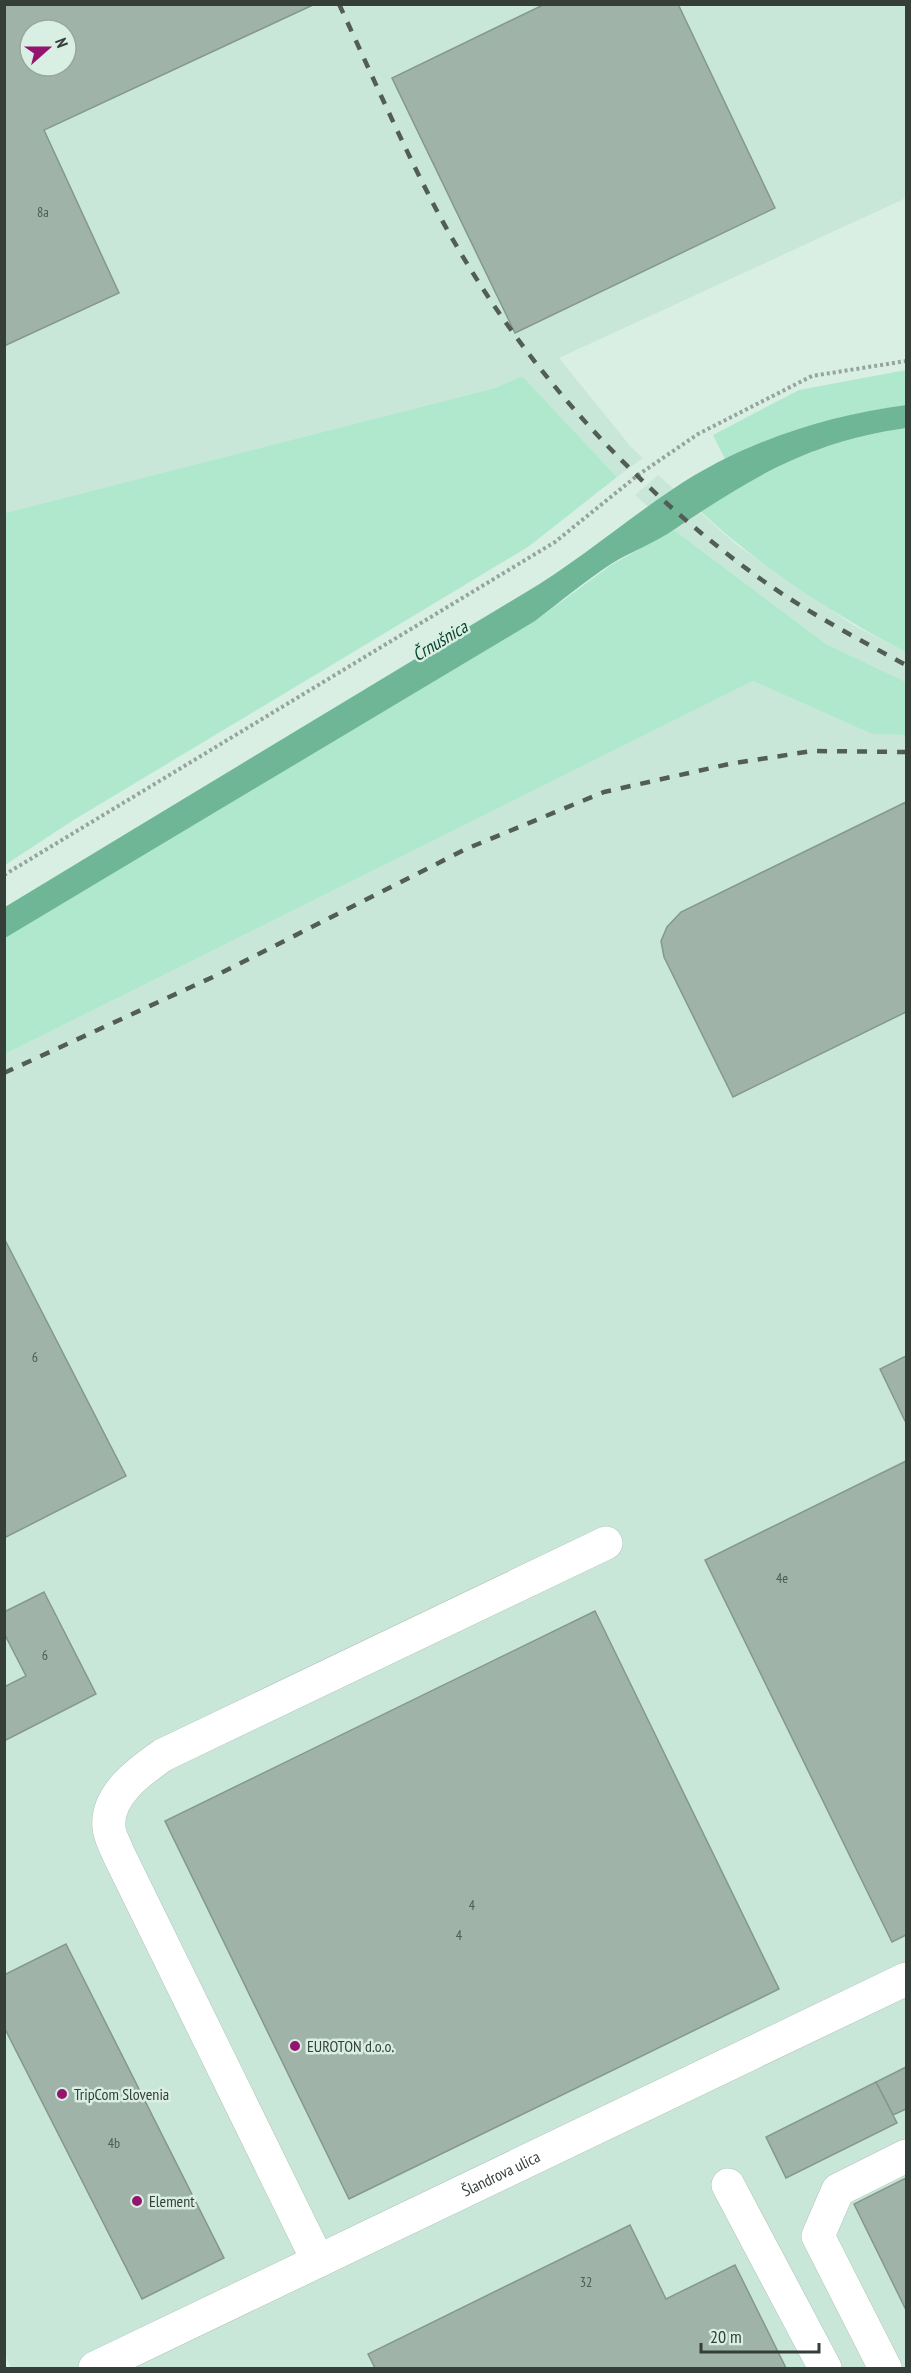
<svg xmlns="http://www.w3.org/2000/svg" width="911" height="2373" font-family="'PT Sans Narrow',sans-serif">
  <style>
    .built { fill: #c9e7d8; fill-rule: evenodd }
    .green { fill: #afe8cd }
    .water { fill: #6fb696 }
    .building { fill: #9fb3a9; stroke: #84988e; stroke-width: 1.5; fill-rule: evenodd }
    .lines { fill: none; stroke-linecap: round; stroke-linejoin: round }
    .minor-casing { stroke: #b0c5bb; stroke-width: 34 }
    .path { stroke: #95a59d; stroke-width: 4; stroke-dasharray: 3 3; stroke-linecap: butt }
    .minor { stroke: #fff; stroke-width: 33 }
    .rail { stroke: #535d58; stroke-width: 4.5; stroke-dasharray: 10 10; stroke-linecap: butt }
    .poi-dot { fill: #94146e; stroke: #daefe4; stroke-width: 2 }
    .labels { text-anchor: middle; stroke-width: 5; stroke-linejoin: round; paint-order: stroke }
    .number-label { font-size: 14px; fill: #505b56 }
    .poi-label { font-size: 16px; fill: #363e3a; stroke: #daefe4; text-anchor: start }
    .street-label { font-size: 16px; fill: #363e3a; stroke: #daefe4 }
    .water-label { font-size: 18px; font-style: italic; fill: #06442f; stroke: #daefe4 }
  </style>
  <rect width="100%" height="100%" fill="#daefe4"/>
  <!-- built -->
  <g class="built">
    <path d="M5,5H906V198L559,358L631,447L643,458L617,477L522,376L495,388L5,513ZM30,30H66V66H30Z"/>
    <polygon points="658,475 738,546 853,625 906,652 906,682 826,644 674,530 635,495"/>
    <polygon points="753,681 872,734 906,735 906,2368 11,2368 5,2355 5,1054"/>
  </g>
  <!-- green -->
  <g class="green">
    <path d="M906,370V405C837,415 788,431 725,459L713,435L799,390Z"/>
    <polygon points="522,376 617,477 528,547 72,821 5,865 5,513 495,388"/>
    <path d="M906,428V652C832,614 761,567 700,511C772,467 821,441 906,428Z"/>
    <polygon points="674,530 826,644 906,682 906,735 872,734 753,681 5,1054 4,938 535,621 611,565"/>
  </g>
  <!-- water -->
  <path class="water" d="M906,405V428C810,442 754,476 675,529C655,543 632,551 611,564C585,581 560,602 535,621L5,938V907C177,803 350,698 523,594C576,563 622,523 673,489C743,442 824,416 906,405Z"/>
  <!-- building -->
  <g class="building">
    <path d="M4,4H315L44,130L119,293L4,346ZM30,30H66V66H30Z"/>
    <polygon points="545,4 678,4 775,208 515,333 392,78"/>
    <polygon points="906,802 906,1012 733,1097 664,957 661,941 667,927 681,912"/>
    <polygon points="4,1238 126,1476 4,1538"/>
    <polygon points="906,1356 906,1423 880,1369"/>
    <polygon points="906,1461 906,1935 892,1942 705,1560"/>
    <polygon points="44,1592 96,1694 4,1741 4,1687 26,1676 4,1633 4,1612"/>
    <polygon points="595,1611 779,1989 349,2199 165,1821"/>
    <polygon points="66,1944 224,2258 142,2299 4,2027 4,1975"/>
    <polygon points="906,2067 906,2109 893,2115 876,2082"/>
    <polygon points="876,2082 897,2123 786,2178 766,2137"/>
    <polygon points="906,2178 906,2310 854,2204"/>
    <polygon points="630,2225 666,2299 735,2265 786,2368 375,2368 368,2354"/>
  </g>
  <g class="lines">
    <defs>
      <g id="minor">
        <polyline points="728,2185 825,2368"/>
        <path d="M318,2261L118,1853C115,1845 109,1835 109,1827C106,1795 140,1771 163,1755L606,1543"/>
        <path id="s1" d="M95,2368L906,1979"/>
        <polyline points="885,2368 818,2236 838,2190 906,2156"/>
      </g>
    </defs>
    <!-- minor casing -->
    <use href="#minor" class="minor-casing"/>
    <!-- path -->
    <polyline class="path" points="4,875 555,542 638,475 698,434 812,376 906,361"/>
    <!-- minor -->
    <use href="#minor" class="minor"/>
    <!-- rail -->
    <g class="rail">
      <path d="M339,4C371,73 401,142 436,209C513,355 628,484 762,580C807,612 858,639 906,665"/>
      <polyline points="4,1073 215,976 466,849 604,792 729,764 812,751 906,752"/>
    </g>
  </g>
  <!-- markers -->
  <g class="poi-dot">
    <circle cx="295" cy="2046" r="6"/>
    <circle cx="62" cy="2094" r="6"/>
    <circle cx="137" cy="2201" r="6"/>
  </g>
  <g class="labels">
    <!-- number labels -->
    <g class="number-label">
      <text x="43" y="217">8a</text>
      <text x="35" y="1362">6</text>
      <text x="782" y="1583">4e</text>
      <text x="45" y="1660">6</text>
      <text x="472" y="1910">4</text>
      <text x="459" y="1940">4</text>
      <text x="114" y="2148">4b</text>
      <text x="586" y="2287">32</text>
    </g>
    <!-- poi labels -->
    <g class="poi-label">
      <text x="307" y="2052">EUROTON d.o.o.</text>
      <text x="74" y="2100">TripCom Slovenia</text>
      <text x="149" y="2207">Element</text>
    </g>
    <!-- street labels -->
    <g class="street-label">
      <text dy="6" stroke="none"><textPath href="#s1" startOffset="450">Šlandrova ulica</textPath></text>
    </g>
    <!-- water labels -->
    <g class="water-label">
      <text transform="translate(440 641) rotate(-31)" y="6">Črnušnica</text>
    </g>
  </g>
  <!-- border -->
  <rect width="911" height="2373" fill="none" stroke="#363e3a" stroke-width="12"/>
  <!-- north arrow -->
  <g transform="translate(48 48) rotate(69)"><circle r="28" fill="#daefe4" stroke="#98a8a0" stroke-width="1.5"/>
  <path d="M0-4.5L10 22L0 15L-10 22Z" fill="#94146e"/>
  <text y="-9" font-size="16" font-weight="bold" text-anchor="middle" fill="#363e3a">N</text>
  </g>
  <!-- scale -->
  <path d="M701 2343v9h118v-9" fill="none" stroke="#363e3a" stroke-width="3"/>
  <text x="710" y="2343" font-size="18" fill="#363e3a" stroke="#daefe4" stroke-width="4.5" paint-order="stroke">20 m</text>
</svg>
